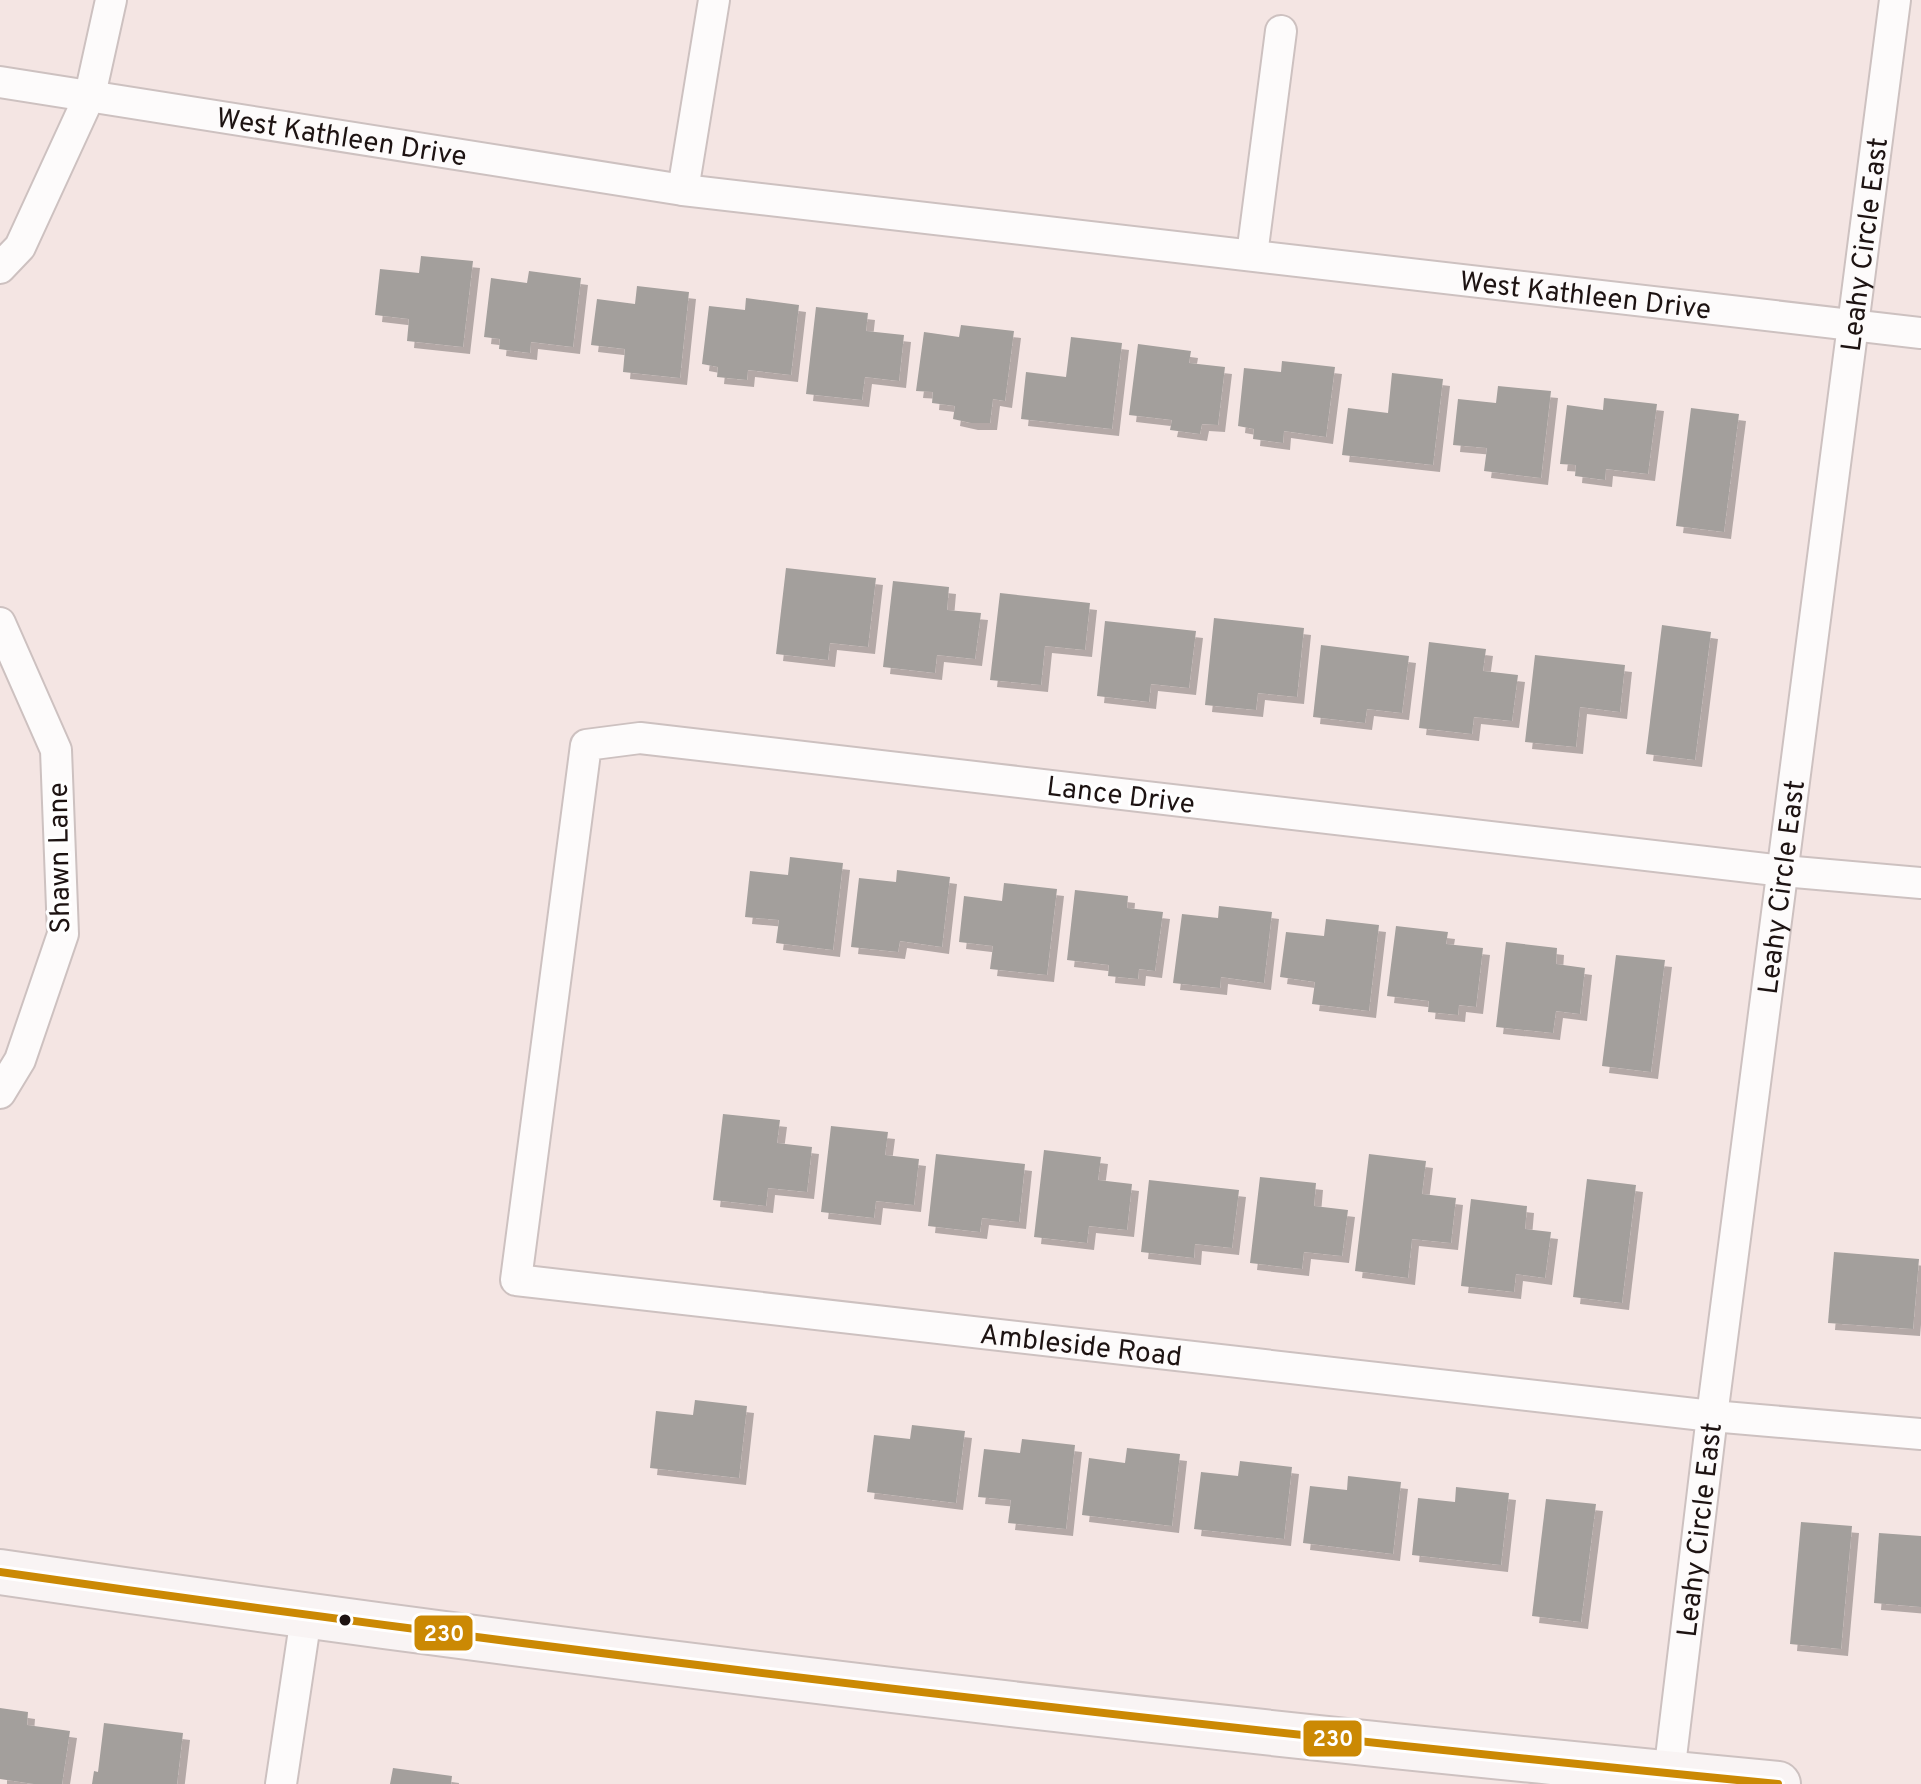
<svg xmlns="http://www.w3.org/2000/svg" width="1921" height="1784" font-family="Overpass,sans-serif">
  <style>
    .building { fill: #a39f9c; filter: url(#shadow) }
    .lines { fill: none; stroke-linecap: round; stroke-linejoin: round }
    .minor-casing { stroke: #cdc1c0; stroke-width: 34 }
    .secondary-casing { stroke: #cdc1c0; stroke-width: 48 }
    .minor { stroke: #fdfbfb; stroke-width: 30 }
    .secondary { stroke: #f9f4f4; stroke-width: 44 }
    .bus-1-casing { stroke: #fff; stroke-width: 14 }
    .bus-1 { stroke: #cb8904; stroke-width: 8 }
    .bus-dot { fill: #1d1312; stroke: #fff; stroke-width: 3 }
    .labels { text-anchor: middle; stroke-width: 6; stroke-linejoin: round; paint-order: stroke }
    .street-label { font-size: 28px; fill: #1d1312; stroke: #fff }
    .line-badge { stroke: #fff; stroke-width: 3 }
    .badge-label { font-size: 22px; text-anchor: middle; font-weight: bold; fill: #fff }
  </style>
  <defs>
    <filter id="shadow"><feDropShadow dx="7" dy="7" stdDeviation="0" flood-color="#0004"/></filter>
  </defs>
  <rect width="100%" height="100%" fill="#f4e5e3"/>
  <!-- building -->
  <g class="building">
    <polygon points="421,256 473,261 463,347 407,341 409,319 375,315 380,269 419,273"/>
    <polygon points="529,271 581,278 573,347 531,342 530,353 499,349 500,339 484,337 491,278 527,283"/>
    <polygon points="637,286 689,292 680,378 623,372 625,349 591,345 597,299 635,304"/>
    <polygon points="746,298 799,305 791,375 748,370 747,380 717,377 718,367 702,364 709,306 745,310"/>
    <polygon points="816,307 868,313 866,331 904,335 899,381 865,377 862,400 806,394"/>
    <polygon points="961,325 1014,331 1005,401 993,399 990,423 971,423 953,419 955,406 932,403 933,392 916,391 924,332 959,337"/>
    <polygon points="1071,337 1122,343 1112,429 1021,419 1026,372 1066,377"/>
    <polygon points="1138,344 1191,351 1189,363 1225,367 1218,425 1202,424 1200,434 1170,430 1172,420 1129,415"/>
    <polygon points="1282,361 1335,367 1326,437 1284,431 1283,443 1253,439 1254,429 1238,426 1244,368 1281,372"/>
    <polygon points="1392,373 1443,379 1433,465 1342,455 1348,408 1388,413"/>
    <polygon points="1498,386 1551,391 1541,478 1484,471 1487,448 1453,445 1458,399 1496,403"/>
    <polygon points="1604,398 1657,404 1648,474 1606,469 1605,480 1575,476 1576,465 1560,464 1567,405 1603,410"/>
    <polygon points="1691,408 1739,414 1724,532 1676,526"/>
    <polygon points="786,568 876,578 868,647 830,643 828,660 776,654"/>
    <polygon points="893,581 949,587 947,610 981,613 975,659 937,655 935,673 883,667"/>
    <polygon points="1000,593 1090,603 1085,650 1045,646 1041,685 990,680"/>
    <polygon points="1214,618 1304,628 1297,697 1258,693 1256,710 1205,705"/>
    <polygon points="1105,621 1196,631 1189,688 1151,684 1149,702 1097,696"/>
    <polygon points="1662,625 1711,632 1695,760 1646,754"/>
    <polygon points="1429,642 1486,649 1483,671 1518,675 1512,721 1474,717 1472,734 1419,728"/>
    <polygon points="1321,645 1409,656 1402,713 1367,709 1365,723 1313,717"/>
    <polygon points="1535,655 1625,665 1620,712 1580,707 1576,747 1525,742"/>
    <polygon points="790,857 843,863 833,950 776,943 779,920 745,917 750,871 788,875"/>
    <polygon points="897,870 950,877 942,947 900,941 898,952 851,947 859,878 896,882"/>
    <polygon points="1004,883 1057,889 1047,975 990,969 993,946 959,942 964,896 1002,901"/>
    <polygon points="1075,890 1128,896 1127,908 1163,912 1155,971 1139,969 1138,979 1108,976 1109,965 1067,960"/>
    <polygon points="1219,906 1272,912 1264,983 1221,977 1220,988 1173,983 1182,914 1218,918"/>
    <polygon points="1326,919 1379,925 1369,1011 1312,1004 1315,982 1280,977 1286,932 1324,936"/>
    <polygon points="1396,926 1448,932 1446,944 1483,948 1476,1007 1459,1005 1458,1015 1428,1012 1429,1001 1387,996"/>
    <polygon points="1506,942 1557,948 1556,964 1585,968 1580,1014 1556,1011 1553,1033 1496,1027"/>
    <polygon points="1616,955 1665,960 1651,1072 1602,1066"/>
    <polygon points="723,1114 780,1120 777,1143 812,1147 807,1192 768,1188 766,1206 713,1200"/>
    <polygon points="831,1126 888,1132 885,1155 919,1159 914,1205 876,1201 874,1218 821,1212"/>
    <polygon points="1044,1150 1101,1157 1098,1180 1132,1184 1127,1230 1089,1226 1087,1243 1034,1237"/>
    <polygon points="936,1154 1025,1164 1019,1222 982,1218 980,1232 928,1226"/>
    <polygon points="1369,1154 1426,1161 1422,1194 1456,1198 1451,1243 1412,1239 1408,1278 1355,1271"/>
    <polygon points="1260,1177 1316,1183 1314,1206 1348,1210 1342,1256 1304,1252 1302,1269 1250,1263"/>
    <polygon points="1587,1179 1636,1185 1622,1303 1573,1297"/>
    <polygon points="1149,1180 1239,1190 1232,1248 1195,1244 1194,1258 1141,1252"/>
    <polygon points="1471,1199 1527,1206 1525,1229 1551,1232 1545,1278 1516,1274 1514,1292 1461,1286"/>
    <polygon points="1834,1252 1919,1259 1913,1329 1828,1323"/>
    <polygon points="695,1400 747,1406 739,1478 650,1468 656,1411 693,1415"/>
    <polygon points="912,1425 965,1431 956,1503 867,1492 874,1435 910,1439"/>
    <polygon points="1022,1439 1075,1445 1066,1529 1008,1523 1011,1500 978,1497 984,1449 1020,1453"/>
    <polygon points="1127,1448 1180,1454 1172,1526 1082,1515 1089,1458 1125,1463"/>
    <polygon points="1240,1461 1292,1467 1284,1539 1194,1529 1201,1472 1238,1476"/>
    <polygon points="1348,1476 1401,1482 1393,1554 1303,1543 1310,1486 1347,1490"/>
    <polygon points="1456,1487 1509,1493 1501,1565 1412,1555 1418,1498 1455,1502"/>
    <polygon points="1546,1499 1596,1504 1581,1622 1532,1616"/>
    <polygon points="1801,1522 1852,1526 1841,1649 1790,1644"/>
    <polygon points="1879,1533 1921,1536 1921,1607 1874,1603"/>
    <polygon points="0,1708 28,1712 27,1725 70,1731 62,1784 34,1784 0,1779"/>
    <polygon points="104,1723 183,1733 177,1784 92,1784 94,1771 98,1772"/>
    <polygon points="393,1768 452,1776 451,1784 390,1784"/>
  </g>
  <g class="lines">
    <defs>
      <g id="minor">
        <path id="s1" d="M0,82L683,190L1921,333"/>
        <polyline points="683,190 714,0"/>
        <polyline points="1252,255 1281,31"/>
        <polyline points="0,268 20,247 90,95 111,0"/>
        <polyline points="0,623 56,750 63,934 20,1060 0,1093"/>
        <path id="s2" d="M1921,883L1783,871L640,738L586,745L516,1280L1712,1416L1921,1434"/>
        <path id="s3" d="M1669,1774L1712,1416L1895,0"/>
        <polyline points="281,1784 306,1617"/>
      </g>
      <path id="secondary" d="M0,1572C591,1659 1184,1728 1778,1784"/>
    </defs>
    <!-- minor casing -->
    <use href="#minor" class="minor-casing"/>
    <!-- secondary casing -->
    <use href="#secondary" class="secondary-casing"/>
    <!-- minor -->
    <use href="#minor" class="minor"/>
    <!-- secondary -->
    <use href="#secondary" class="secondary"/>
    <defs>
      <path id="bus-1" d="M0,1572C591,1657 1184,1726 1778,1784"/>
    </defs>
    <!-- bus-1 casing -->
    <use href="#bus-1" class="bus-1-casing"/>
    <!-- bus-1 -->
    <use href="#bus-1" class="bus-1"/>
  </g>
  <!-- markers -->
  <circle class="bus-dot" cx="345" cy="1620" r="7"/>
  <g class="labels">
    <!-- street labels -->
    <g class="street-label">
      <text dy="10" stroke="none"><textPath href="#s1" startOffset="346">West Kathleen Drive</textPath></text>
      <text dy="10" stroke="none"><textPath href="#s3" startOffset="1542">Leahy Circle East</textPath></text>
      <text dy="10" stroke="none"><textPath href="#s1" startOffset="1600">West Kathleen Drive</textPath></text>
      <text transform="translate(1121 794) rotate(7)" y="10">Lance Drive</text>
      <text transform="translate(58 858) rotate(-91)" y="10">Shawn Lane</text>
      <text dy="10" stroke="none"><textPath href="#s3" startOffset="894">Leahy Circle East</textPath></text>
      <text dy="10" stroke="none"><textPath href="#s2" startOffset="2452">Ambleside Road</textPath></text>
      <text dy="10" stroke="none"><textPath href="#s3" startOffset="246">Leahy Circle East</textPath></text>
    </g>
  </g>
  <g class="line-badge">
    <rect x="413" y="1614" width="61" height="38" rx="8" fill="#cb8904"/>
    <rect x="1302" y="1719" width="61" height="39" rx="8" fill="#cb8904"/>
  </g>
  <g class="badge-label">
    <text x="444" y="1641">230</text>
    <text x="1333" y="1746">230</text>
  </g>
</svg>
